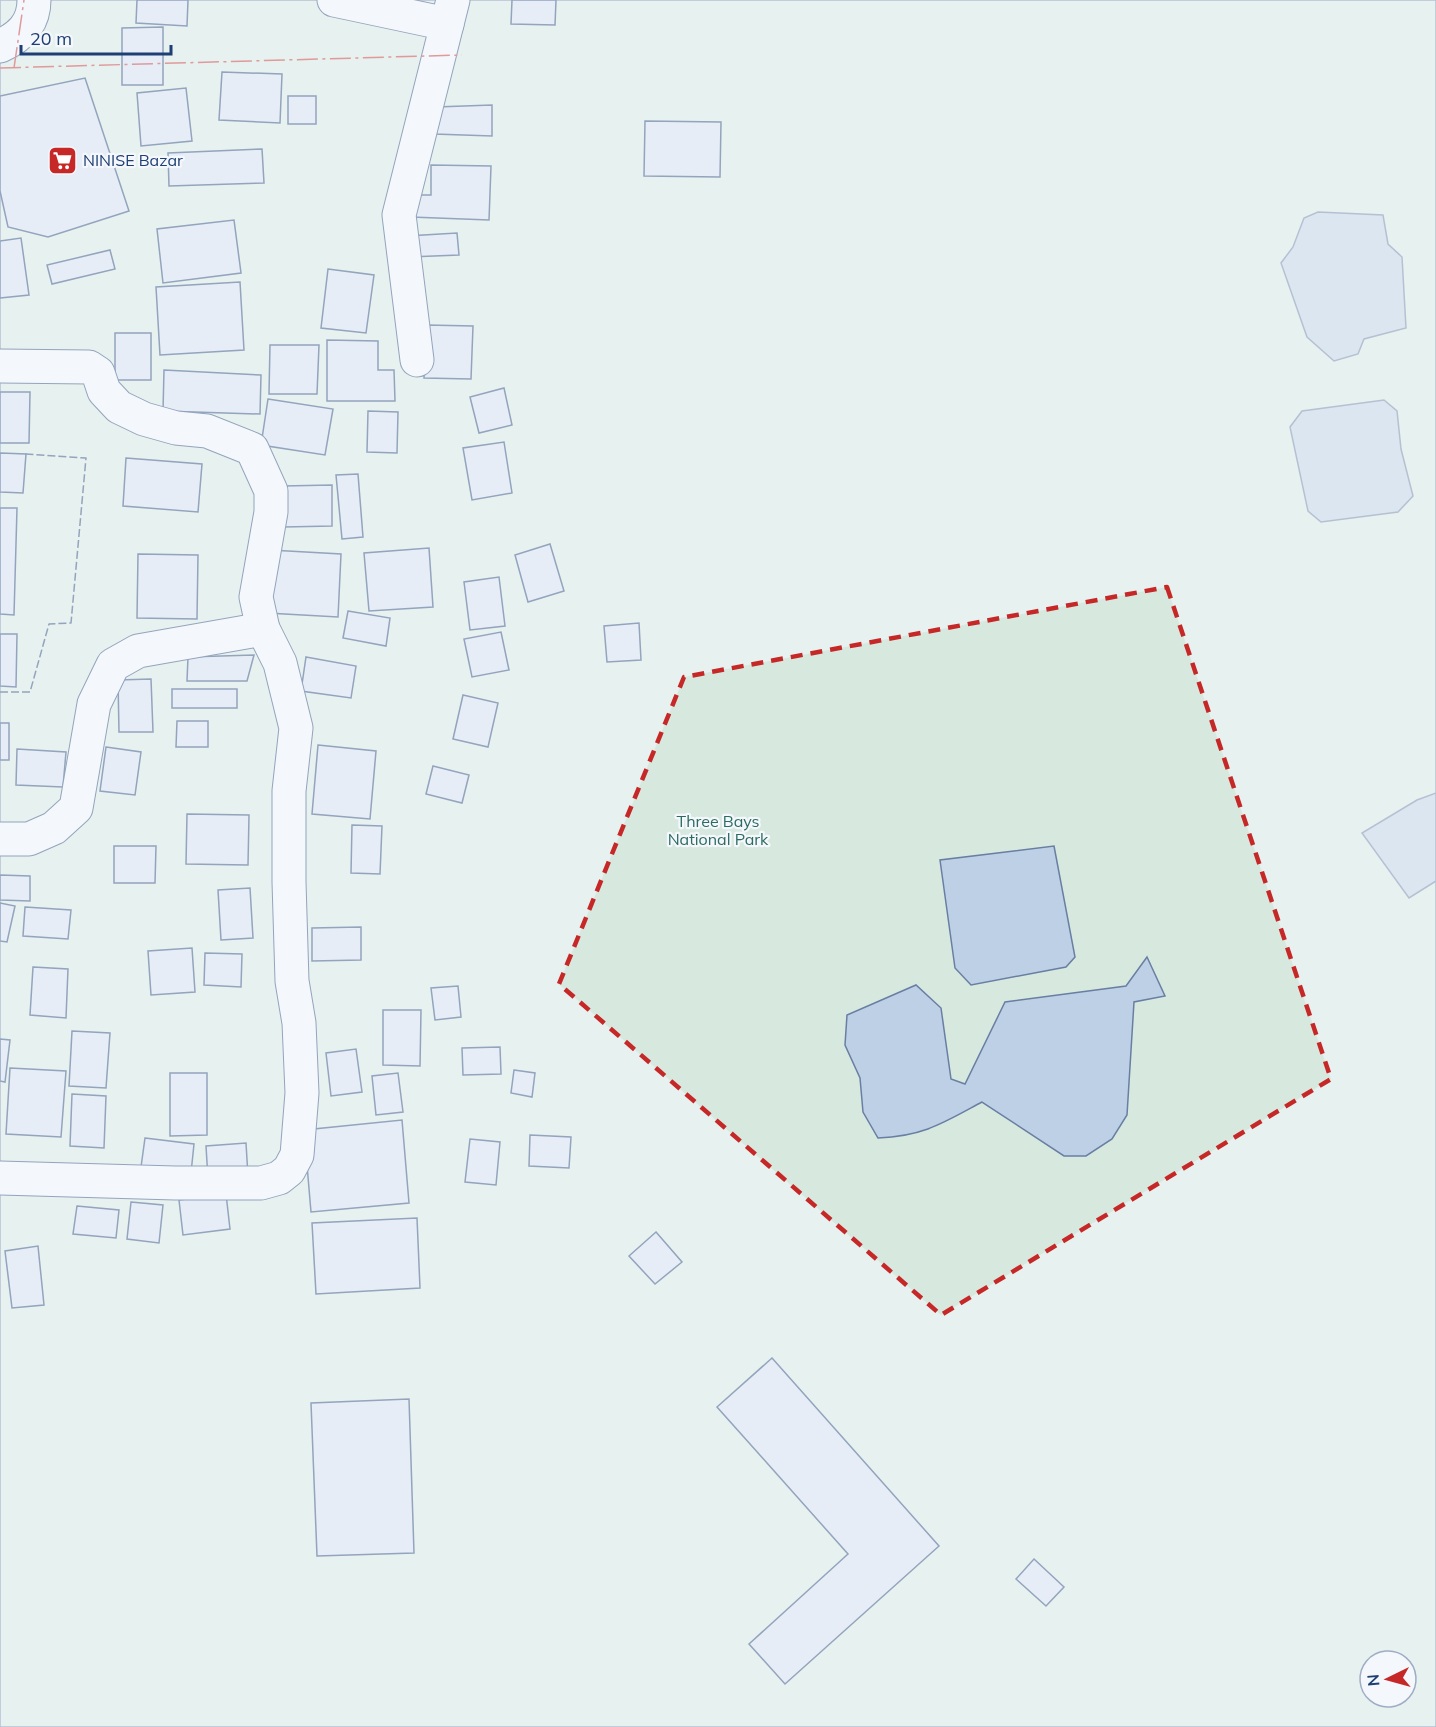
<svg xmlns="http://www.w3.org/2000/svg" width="1436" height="1727" font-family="Mulish,sans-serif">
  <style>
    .green { fill: #d7e8df; stroke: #687fa3; stroke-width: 1.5; fill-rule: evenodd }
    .water { fill: #bed0e5; stroke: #687fa3; stroke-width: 1.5 }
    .building { fill: #d5e0f0; stroke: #1d3f73; stroke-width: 1.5 }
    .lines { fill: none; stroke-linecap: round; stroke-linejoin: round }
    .minor-casing { stroke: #1d3f73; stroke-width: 35 }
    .minor { stroke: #f4f7fb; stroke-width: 33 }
    .fence { stroke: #1d3f73; stroke-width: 1.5; stroke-dasharray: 8 3; stroke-linecap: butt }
    .power { stroke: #c62828; stroke-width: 1.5; stroke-dasharray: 21 4.5 3 4.5; stroke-linecap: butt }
    .marked { fill: none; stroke: #c62828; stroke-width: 4.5; stroke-dasharray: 12 8; stroke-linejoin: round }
    .labels { text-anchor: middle; stroke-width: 4.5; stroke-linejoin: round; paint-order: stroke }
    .poi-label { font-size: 16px; fill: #1d3f73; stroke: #f4f7fb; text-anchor: start }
    .park-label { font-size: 16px; fill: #2c6c60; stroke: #f4f7fb }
  </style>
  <rect width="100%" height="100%" fill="#f4f7fb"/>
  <!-- green -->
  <path class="green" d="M0,0H1436V1727H0ZM1370,1661H1406V1697H1370Z"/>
  <!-- water -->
  <g class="water">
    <polygon points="1318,212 1383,215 1388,244 1402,257 1406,328 1364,339 1358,354 1334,361 1307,337 1281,263 1293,247 1304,218"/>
    <polygon points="1384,400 1397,411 1401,449 1413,496 1398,512 1321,522 1308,511 1290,427 1302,411"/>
    <polygon points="1436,793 1436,881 1409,898 1362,833 1417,800"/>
    <polygon points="1054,846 1075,957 1066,967 971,985 955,968 940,860"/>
    <path d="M1147,957L1165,996L1134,1002L1127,1115L1112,1139L1086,1156H1064L982,1102C943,1123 924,1136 878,1138L863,1112L860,1078L845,1045L847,1015L916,985L941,1008L951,1079L965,1084L1005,1002L1126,986Z"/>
  </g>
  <!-- building -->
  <g class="building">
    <polygon points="137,0 188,0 187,26 136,23"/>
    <polygon points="512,0 556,0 555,25 511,24"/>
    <polygon points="163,27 163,85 122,85 122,28"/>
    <polygon points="222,72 282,74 280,123 219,120"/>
    <polygon points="85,78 129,211 48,237 8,227 0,191 0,96"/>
    <polygon points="186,88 192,141 141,146 137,93"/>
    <rect x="288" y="96" width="28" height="28"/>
    <polygon points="492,105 492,136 434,134 436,107"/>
    <polygon points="645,121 721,122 720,177 644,176"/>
    <polygon points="262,149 264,183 169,186 168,153"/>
    <polygon points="431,165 491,166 489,220 411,217 411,195 431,195"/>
    <polygon points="234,220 241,273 163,283 157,229"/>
    <polygon points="457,233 459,255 409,257 407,236"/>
    <polygon points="21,238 29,295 0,298 0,241"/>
    <polygon points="110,250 115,269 52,284 47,265"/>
    <polygon points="328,269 374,275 366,333 321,328"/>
    <polygon points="240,282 244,350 160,355 156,287"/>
    <polygon points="426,325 473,326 471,379 424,378"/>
    <rect x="115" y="333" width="36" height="47"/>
    <polygon points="327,340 378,341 378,370 394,370 395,401 327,401"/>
    <polygon points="270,345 319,345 317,394 269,394"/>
    <polygon points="164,370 261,375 260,414 163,411"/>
    <polygon points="504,388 512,425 479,433 470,397"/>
    <polygon points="0,392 30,392 29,443 0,443"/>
    <polygon points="268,399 333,409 325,455 261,445"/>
    <polygon points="368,411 398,412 397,453 367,452"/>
    <polygon points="504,442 512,493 472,500 463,448"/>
    <polygon points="0,453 26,454 23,493 0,492"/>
    <polygon points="126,458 202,464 198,512 123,506"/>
    <polygon points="358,474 363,537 342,539 336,475"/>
    <polygon points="332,485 332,526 283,527 283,486"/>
    <polygon points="0,508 17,508 14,615 0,614"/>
    <polygon points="550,544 564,591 528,602 515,555"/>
    <polygon points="429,548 433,607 369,611 364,553"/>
    <polygon points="270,550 341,554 338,617 267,613"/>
    <polygon points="138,554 198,555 197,619 137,618"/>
    <polygon points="499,577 505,626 470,630 464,582"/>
    <polygon points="348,611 390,618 386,646 343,638"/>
    <polygon points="639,623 641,660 607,662 604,626"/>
    <polygon points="501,632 509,670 472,677 464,639"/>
    <polygon points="0,634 17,634 16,687 0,686"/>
    <polygon points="254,655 247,681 187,681 188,657"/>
    <polygon points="306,657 356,666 351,698 301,691"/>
    <polygon points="151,679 153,732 119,732 118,680"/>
    <rect x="172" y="689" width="65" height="19"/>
    <polygon points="463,695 498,703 488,747 453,739"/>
    <polygon points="177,721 208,721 208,747 176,747"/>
    <rect x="0" y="723" width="9" height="37"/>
    <polygon points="318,745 376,751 370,819 312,814"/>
    <polygon points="106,747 141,752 135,795 100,791"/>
    <polygon points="17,749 66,752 63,787 16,785"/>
    <polygon points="433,766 469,775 462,803 426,794"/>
    <polygon points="187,814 249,815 248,865 186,864"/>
    <polygon points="352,825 382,826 380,874 351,873"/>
    <polygon points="114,846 156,846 155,883 114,883"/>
    <polygon points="0,875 30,876 30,901 0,900"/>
    <polygon points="250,888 253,938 221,940 218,890"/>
    <polygon points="0,903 15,906 7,942 0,941"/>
    <polygon points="25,907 71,910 68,939 23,936"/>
    <polygon points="361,927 361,960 312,961 312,928"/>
    <polygon points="192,948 195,992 151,995 148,951"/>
    <polygon points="205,953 242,954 241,987 204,985"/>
    <polygon points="33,967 68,969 66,1018 30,1015"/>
    <polygon points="458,986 461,1017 435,1020 431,988"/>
    <polygon points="383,1010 421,1010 420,1066 383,1065"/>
    <polygon points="72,1031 110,1033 106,1088 69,1086"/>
    <polygon points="0,1039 10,1040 5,1082 0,1081"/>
    <polygon points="500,1047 501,1074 463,1075 462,1048"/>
    <polygon points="356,1049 362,1092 331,1096 326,1053"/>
    <polygon points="10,1068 66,1071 61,1137 6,1134"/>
    <polygon points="514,1070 535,1073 532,1097 511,1093"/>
    <polygon points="170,1073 207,1073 207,1135 170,1136"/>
    <polygon points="398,1073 403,1112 376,1115 372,1076"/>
    <polygon points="72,1094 106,1096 104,1148 70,1146"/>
    <polygon points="402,1120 409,1203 311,1212 304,1130"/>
    <polygon points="530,1135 571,1137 569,1168 529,1166"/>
    <polygon points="145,1138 194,1144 191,1173 141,1167"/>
    <polygon points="470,1139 500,1142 496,1185 465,1182"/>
    <polygon points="246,1143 248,1176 208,1179 206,1146"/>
    <polygon points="226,1194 230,1229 183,1235 179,1200"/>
    <polygon points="131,1202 163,1205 159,1243 127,1239"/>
    <polygon points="77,1206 119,1210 116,1238 73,1234"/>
    <polygon points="417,1218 420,1288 316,1294 312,1223"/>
    <polygon points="656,1232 682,1262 655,1284 629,1256"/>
    <polygon points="38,1246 44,1305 12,1308 5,1251"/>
    <polygon points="772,1358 939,1546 785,1684 749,1644 848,1554 717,1407"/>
    <polygon points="409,1399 414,1553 317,1556 311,1403"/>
    <polygon points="1034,1559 1064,1587 1046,1606 1016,1579"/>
  </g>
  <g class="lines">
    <defs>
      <g id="minor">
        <polyline points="334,0 447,24"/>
        <path d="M0,46C20,37 34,24 34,0"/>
        <polyline points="417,360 399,215 453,0"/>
        <polyline points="0,366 89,367 98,373 104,391 119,407 144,419 176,428 207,431 252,449 271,491 271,512 256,597 263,629 280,663 296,728 289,791 289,882 292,981 299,1023 302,1093 297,1155 289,1170 279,1178 261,1183 175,1183 0,1178"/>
        <polyline points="0,839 29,839 54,828 76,808 94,704 113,665 138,651 263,629"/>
      </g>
    </defs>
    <!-- minor casing -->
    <use href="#minor" class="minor-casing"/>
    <!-- minor -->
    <use href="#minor" class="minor"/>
    <!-- fence -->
    <polyline class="fence" points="0,692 30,692 49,624 71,623 86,458 24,454"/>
    <!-- power -->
    <g class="power">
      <polyline points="0,68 462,55"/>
      <polyline points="14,68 24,0"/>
    </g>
  </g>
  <!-- marked area -->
  <path d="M0 0H1436V1727H0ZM1167,587L1331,1079L941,1315L559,984L684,677Z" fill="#f4f7fb" fill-opacity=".55" fill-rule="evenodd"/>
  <path class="marked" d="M1167,587L1331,1079L941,1315L559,984L684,677Z"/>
  <!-- icons -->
  <defs>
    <symbol id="supermarket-square" viewBox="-11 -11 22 22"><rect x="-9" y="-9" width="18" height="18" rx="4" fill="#c62828" stroke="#f4f7fb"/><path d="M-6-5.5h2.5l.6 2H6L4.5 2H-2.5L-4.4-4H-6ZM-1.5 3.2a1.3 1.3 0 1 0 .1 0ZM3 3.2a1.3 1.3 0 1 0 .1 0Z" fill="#fff"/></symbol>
  </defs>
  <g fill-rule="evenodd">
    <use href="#supermarket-square" x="46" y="144" width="33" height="33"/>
  </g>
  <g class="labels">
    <!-- poi labels -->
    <g class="poi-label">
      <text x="83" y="166">NINISE Bazar</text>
    </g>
    <!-- park labels -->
    <g class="park-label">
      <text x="718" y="827">Three Bays<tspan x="718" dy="18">National Park</tspan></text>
    </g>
  </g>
  <!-- north arrow -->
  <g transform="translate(1388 1679) rotate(265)"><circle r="28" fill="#f4f7fb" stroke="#9eadc5" stroke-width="1.5"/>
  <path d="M0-4.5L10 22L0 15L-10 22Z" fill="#c62828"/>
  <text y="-9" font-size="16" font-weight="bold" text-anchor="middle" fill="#1d3f73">N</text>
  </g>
  <!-- scale -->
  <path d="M21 45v9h150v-9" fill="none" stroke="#1d3f73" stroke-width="3"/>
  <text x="30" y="45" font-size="18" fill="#1d3f73" stroke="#f4f7fb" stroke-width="4.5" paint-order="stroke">20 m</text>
</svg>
